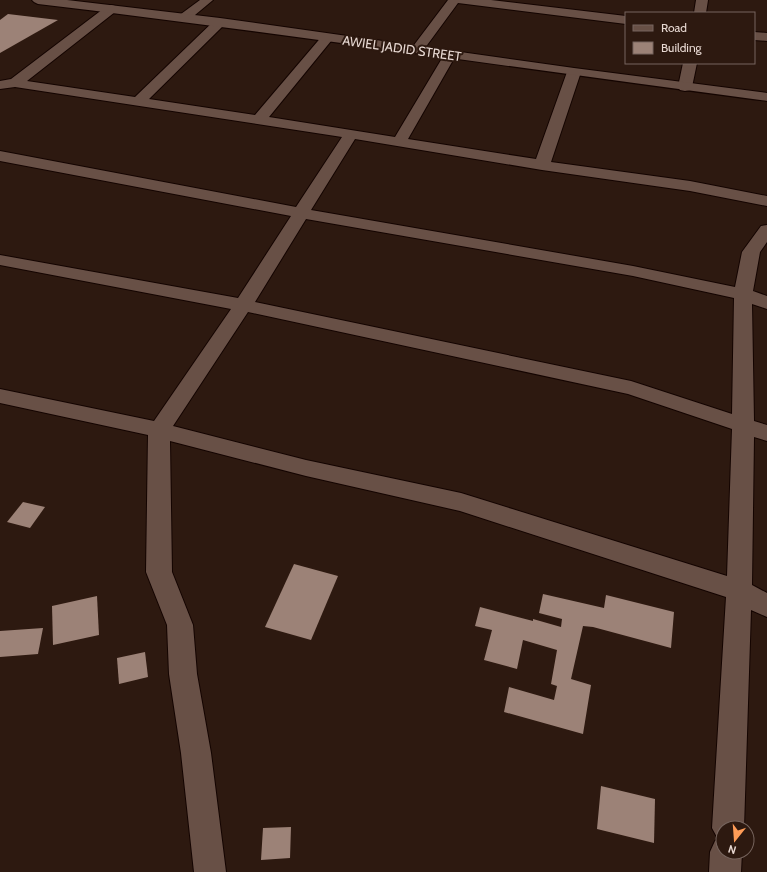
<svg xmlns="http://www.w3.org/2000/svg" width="767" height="872" font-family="Cabin,sans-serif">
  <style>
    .building { fill: #9c8277 }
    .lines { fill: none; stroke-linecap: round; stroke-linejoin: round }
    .minor-casing { stroke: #140400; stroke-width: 2 }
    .tertiary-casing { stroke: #140400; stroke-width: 2 }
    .minor { fill: #685046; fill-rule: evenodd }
    .tertiary { fill: #685046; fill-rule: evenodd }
    .labels { text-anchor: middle; stroke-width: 4; stroke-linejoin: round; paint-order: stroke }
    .far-street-label { font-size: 13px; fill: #e7d8d2; stroke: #2d1910 }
  </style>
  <rect width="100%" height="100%" fill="#2d1910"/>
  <!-- building -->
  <g class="building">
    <polygon points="8,14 58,20 0,53 0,20"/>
    <polygon points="23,502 45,507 30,528 7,522"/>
    <polygon points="294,564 338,576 311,640 265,627"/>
    <polygon points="543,594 604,608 606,595 674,612 671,648 593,627 583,626 571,679 591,685 583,734 504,712 509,687 554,700 557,686 551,684 557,650 523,640 517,669 484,660 492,630 475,626 480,607 533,621 533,619 561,627 562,619 539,613"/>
    <polygon points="97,596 99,635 53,645 52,606"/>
    <polygon points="43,628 38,654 0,657 0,631"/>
    <polygon points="145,652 148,677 119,684 117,658"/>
    <polygon points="601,786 655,799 654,843 597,829"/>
    <polygon points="291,827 290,858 261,860 263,828"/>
  </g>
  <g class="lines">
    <defs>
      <g id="minor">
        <polygon points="200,0 213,0 189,20 181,20 179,17 181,14"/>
        <polygon points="448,0 491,0 626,16 626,24 458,3 422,52 412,52 411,49"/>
        <polygon points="696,0 708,0 706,13 694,13"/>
        <path d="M111,5L115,6L117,9L115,12L27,81L135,97L216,19H224L226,22L224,25L149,99L255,115L323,35H331L333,38L331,41L269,117L395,137L444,55L445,52H455L456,55L408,139L536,159L567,72L569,69H579L581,72L551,162L690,181L767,196V206L690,191L542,170L355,139L311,210L633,266L735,287L742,252L761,226L767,225V242L760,252L753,291L767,296V309L752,304L754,421L767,425V441L754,437L752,585L767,593V617L751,610L744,828H723V852H742L741,872H709L710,852L715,841L718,839L712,828L726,597L460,511L306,476L170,441L172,572L193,625L197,674L211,753L226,872H194L181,753L169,674L167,625L146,572L148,435L0,403V389L154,421L231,309L0,265V255L238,298L291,216L0,161V151L296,207L342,137L15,87L0,89V81L11,79L107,6ZM306,219L633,276L734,298L732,414L631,381L255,302ZM248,312L628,394L732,429L727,576L461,493L306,460L173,426Z"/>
        <polygon points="754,32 767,33 767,41 754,40"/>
        <polygon points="683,63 697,63 692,87 690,90 685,91 680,90 678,87"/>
      </g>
      <path id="tertiary" d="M32,0H67L220,18L574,68L767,93V101C524,69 281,33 38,4L34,2Z"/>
    </defs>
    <!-- minor casing -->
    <use href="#minor" class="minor-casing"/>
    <!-- tertiary casing -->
    <use href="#tertiary" class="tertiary-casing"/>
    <!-- minor -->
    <use href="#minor" class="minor"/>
    <!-- tertiary -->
    <use href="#tertiary" class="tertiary"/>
  </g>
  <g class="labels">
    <!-- far-street labels -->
    <g class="far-street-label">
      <text transform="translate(402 48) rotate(8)" y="5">AWIEL JADID STREET</text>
    </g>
  </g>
  <!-- legend -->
  <rect x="625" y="12" width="130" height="52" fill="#2d1910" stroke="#77655e"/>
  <rect x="633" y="25" width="20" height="6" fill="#685046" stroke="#77655e"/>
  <text x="661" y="32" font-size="12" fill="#e7d8d2">Road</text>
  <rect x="633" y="42" width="20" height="12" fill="#9c8277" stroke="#77655e"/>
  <text x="661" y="52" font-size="12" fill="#e7d8d2">Building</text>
  <!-- north arrow -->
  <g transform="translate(735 840) rotate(197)"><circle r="19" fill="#2d1910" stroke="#77655e"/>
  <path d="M0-3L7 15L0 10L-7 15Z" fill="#fe9c57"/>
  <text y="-6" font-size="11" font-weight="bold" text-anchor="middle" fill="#e7d8d2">N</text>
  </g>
</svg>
